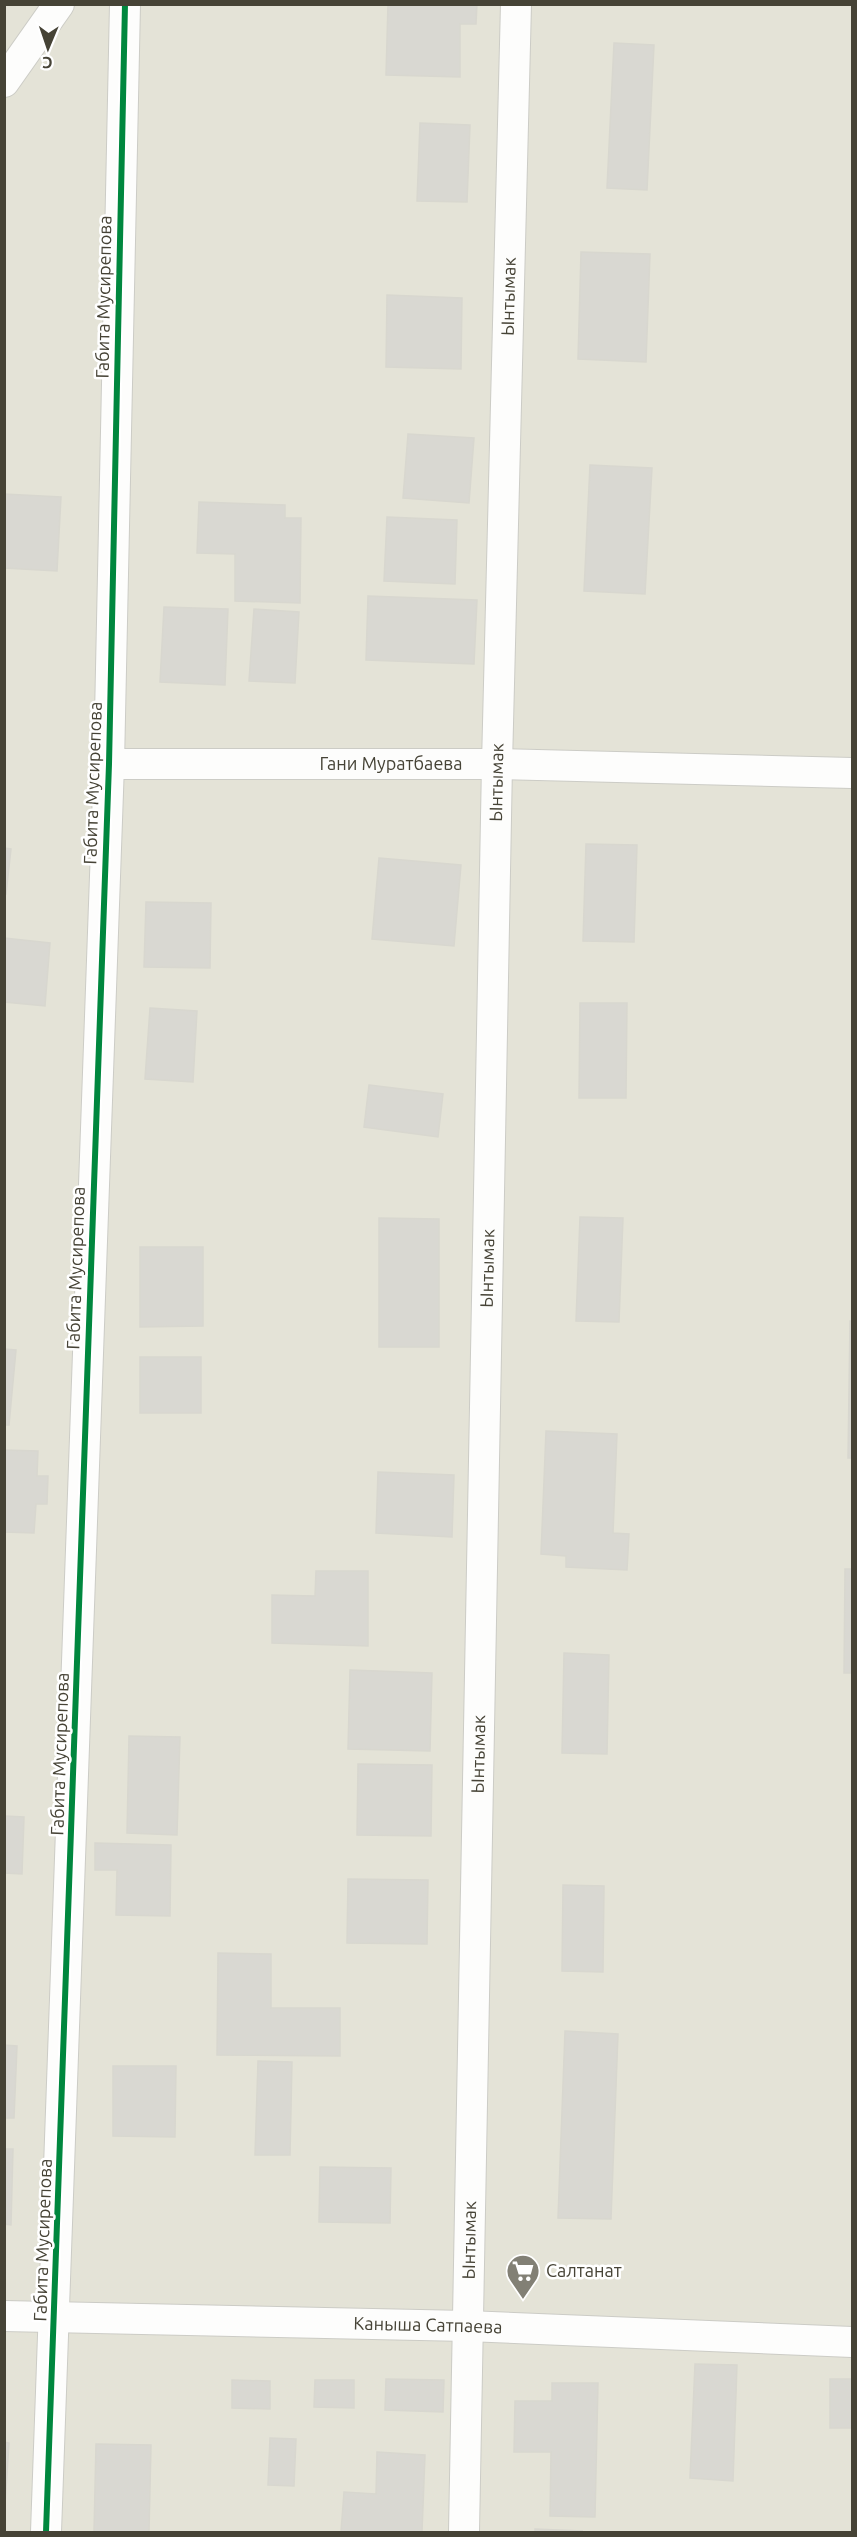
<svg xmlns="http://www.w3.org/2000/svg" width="857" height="2537" font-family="Ubuntu,sans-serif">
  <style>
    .residential { fill: #e4e3d7 }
    .building { fill: #d9d8d2; stroke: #d8d7cf; stroke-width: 1.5 }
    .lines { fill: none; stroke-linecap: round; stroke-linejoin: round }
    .street-casing { stroke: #ccccc6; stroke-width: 32 }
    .street { stroke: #fdfdfc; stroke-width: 30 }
    .cycleway-casing { stroke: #fff; stroke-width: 10 }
    .cycleway { stroke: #00873e; stroke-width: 6 }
    .labels { text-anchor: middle; stroke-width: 5; stroke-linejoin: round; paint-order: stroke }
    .street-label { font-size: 18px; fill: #464336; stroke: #fff }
    .poi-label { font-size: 18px; fill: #464336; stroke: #fff; text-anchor: start }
  </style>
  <rect width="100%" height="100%" fill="#f0f0ea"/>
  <!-- residential -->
  <rect class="residential" x="5" y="5" width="847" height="2527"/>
  <!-- building -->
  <g class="building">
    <polygon points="388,4 477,4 476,24 460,24 460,77 386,75"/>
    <polygon points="614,43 654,45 647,190 607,188"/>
    <polygon points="420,123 470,125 467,202 417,201"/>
    <polygon points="581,252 650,254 646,362 578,359"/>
    <polygon points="387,295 462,298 461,369 386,367"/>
    <polygon points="408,434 474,438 469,503 403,498"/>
    <polygon points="590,465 652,468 645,594 584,591"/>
    <polygon points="4,494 61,497 57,571 4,568"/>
    <polygon points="199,502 285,505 285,518 301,518 300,603 235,601 235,554 197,553"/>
    <polygon points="387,517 457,520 455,584 384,581"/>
    <polygon points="368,596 477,600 474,664 366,660"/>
    <polygon points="164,607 228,609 225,685 160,682"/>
    <polygon points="254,609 299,612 295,683 249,681"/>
    <polygon points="586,844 637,845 634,942 583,941"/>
    <polygon points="4,848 11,849 6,894 4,894"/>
    <polygon points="379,858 461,865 454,946 372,939"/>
    <polygon points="146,902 211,903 210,968 144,967"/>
    <polygon points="4,938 50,943 45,1006 4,1002"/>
    <polygon points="580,1003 627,1003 626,1098 579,1098"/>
    <polygon points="150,1008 197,1011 193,1082 145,1079"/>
    <polygon points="369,1085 443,1094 438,1137 364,1127"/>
    <polygon points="580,1217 623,1218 619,1322 576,1321"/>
    <polygon points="379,1218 439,1219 439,1347 379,1347"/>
    <polygon points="140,1247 203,1247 203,1326 140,1327"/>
    <polygon points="850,1321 852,1321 852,1458 848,1458"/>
    <polygon points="4,1349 16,1350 9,1425 4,1425"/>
    <rect x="140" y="1357" width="61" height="56"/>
    <polygon points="546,1431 617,1434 613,1533 629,1534 627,1570 566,1567 566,1556 541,1554"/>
    <polygon points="4,1450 38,1451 37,1476 48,1476 47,1504 36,1504 34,1533 4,1532"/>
    <polygon points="378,1472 454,1475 452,1537 376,1533"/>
    <polygon points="845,1569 852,1569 852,1673 844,1673"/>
    <polygon points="316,1571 368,1571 368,1646 272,1643 272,1595 315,1596"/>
    <polygon points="564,1653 609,1655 607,1754 562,1753"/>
    <polygon points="350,1670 432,1673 430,1751 348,1749"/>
    <polygon points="129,1736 180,1737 177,1835 127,1833"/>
    <polygon points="358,1764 432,1765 431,1836 357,1835"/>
    <polygon points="4,1816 24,1817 22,1874 4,1873"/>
    <polygon points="95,1843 171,1845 170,1916 116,1915 117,1870 95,1870"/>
    <polygon points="348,1879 428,1880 427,1944 347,1943"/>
    <polygon points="563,1885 604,1886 603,1972 562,1971"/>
    <polygon points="218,1953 271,1954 271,2008 340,2008 340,2056 217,2055"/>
    <polygon points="565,2031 618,2034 611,2219 558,2218"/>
    <polygon points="4,2045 17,2046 14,2118 4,2118"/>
    <polygon points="258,2061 292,2062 290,2155 255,2155"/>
    <polygon points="113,2066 176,2066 175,2137 113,2136"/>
    <polygon points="4,2149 13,2149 11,2225 4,2224"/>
    <polygon points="320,2167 391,2168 390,2223 319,2222"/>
    <polygon points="695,2364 737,2365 733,2481 690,2478"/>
    <polygon points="386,2379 444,2380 443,2412 385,2410"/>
    <rect x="830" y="2379" width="22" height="49"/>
    <polygon points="232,2380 270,2381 270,2409 232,2408"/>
    <polygon points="315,2380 354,2380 354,2408 314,2407"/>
    <polygon points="552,2383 598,2383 595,2517 550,2516 551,2452 514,2452 515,2401 552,2401"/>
    <polygon points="270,2438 296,2439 294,2486 268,2485"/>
    <polygon points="4,2442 9,2443 4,2519"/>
    <polygon points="96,2444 151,2445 149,2532 94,2532"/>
    <polygon points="377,2452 425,2455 422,2532 341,2532 344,2492 376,2494"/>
    <polygon points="535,2529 583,2531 535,2532"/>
  </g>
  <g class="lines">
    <defs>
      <g id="street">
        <polyline points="4,82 59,4"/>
        <path id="s1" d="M109,764H497L852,773"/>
        <path id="s2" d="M4,2316L467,2326L852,2342"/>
        <polyline points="46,2532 109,764 125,4"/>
        <path id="s3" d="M464,2532L497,764L516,4"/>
      </g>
    </defs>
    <!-- street casing -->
    <use href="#street" class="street-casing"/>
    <!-- street -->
    <use href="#street" class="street"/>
    <defs>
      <polyline id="cycleway" points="46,2532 109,764 125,4"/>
    </defs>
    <!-- cycleway casing -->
    <use href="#cycleway" class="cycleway-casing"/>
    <!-- cycleway -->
    <use href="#cycleway" class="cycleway"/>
  </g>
  <!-- icons -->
  <defs>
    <symbol id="supermarket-pin" viewBox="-11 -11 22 30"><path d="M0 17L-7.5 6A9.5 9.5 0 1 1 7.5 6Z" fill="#828075" stroke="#fff"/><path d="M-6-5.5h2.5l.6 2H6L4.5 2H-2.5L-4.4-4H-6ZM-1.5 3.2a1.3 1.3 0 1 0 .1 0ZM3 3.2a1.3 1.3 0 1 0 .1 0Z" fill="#fff"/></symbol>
  </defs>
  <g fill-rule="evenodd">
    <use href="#supermarket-pin" x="504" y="2252" width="38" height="52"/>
  </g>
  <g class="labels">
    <!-- street labels -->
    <g class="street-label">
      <text transform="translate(104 297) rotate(-89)" y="6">Габита Мусирепова</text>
      <text dy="6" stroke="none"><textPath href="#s3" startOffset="2236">Ынтымак</textPath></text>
      <text dy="6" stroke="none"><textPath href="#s1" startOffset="282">Гани Муратбаева</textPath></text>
      <text transform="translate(93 783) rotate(-88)" y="6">Габита Мусирепова</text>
      <text dy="6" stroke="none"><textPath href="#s3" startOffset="1750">Ынтымак</textPath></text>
      <text transform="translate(76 1268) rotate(-88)" y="6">Габита Мусирепова</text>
      <text dy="6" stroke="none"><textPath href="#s3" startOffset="1264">Ынтымак</textPath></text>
      <text transform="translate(60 1754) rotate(-88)" y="6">Габита Мусирепова</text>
      <text dy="6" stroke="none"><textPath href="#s3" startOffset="778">Ынтымак</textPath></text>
      <text transform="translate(43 2240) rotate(-88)" y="6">Габита Мусирепова</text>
      <text dy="6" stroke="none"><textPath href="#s3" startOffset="292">Ынтымак</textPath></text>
      <text dy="6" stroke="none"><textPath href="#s2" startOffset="424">Каныша Сатпаева</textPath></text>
    </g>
    <!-- poi labels -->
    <g class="poi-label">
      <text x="546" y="2277">Салтанат</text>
    </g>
  </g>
  <!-- border -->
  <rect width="857" height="2537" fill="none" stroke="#464336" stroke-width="12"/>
  <!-- north arrow -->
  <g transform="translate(48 48) rotate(182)" stroke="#ffffff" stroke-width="4.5" paint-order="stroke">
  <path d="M0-4.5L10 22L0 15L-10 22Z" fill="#464336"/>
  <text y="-9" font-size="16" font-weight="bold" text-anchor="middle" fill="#464336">С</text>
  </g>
</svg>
